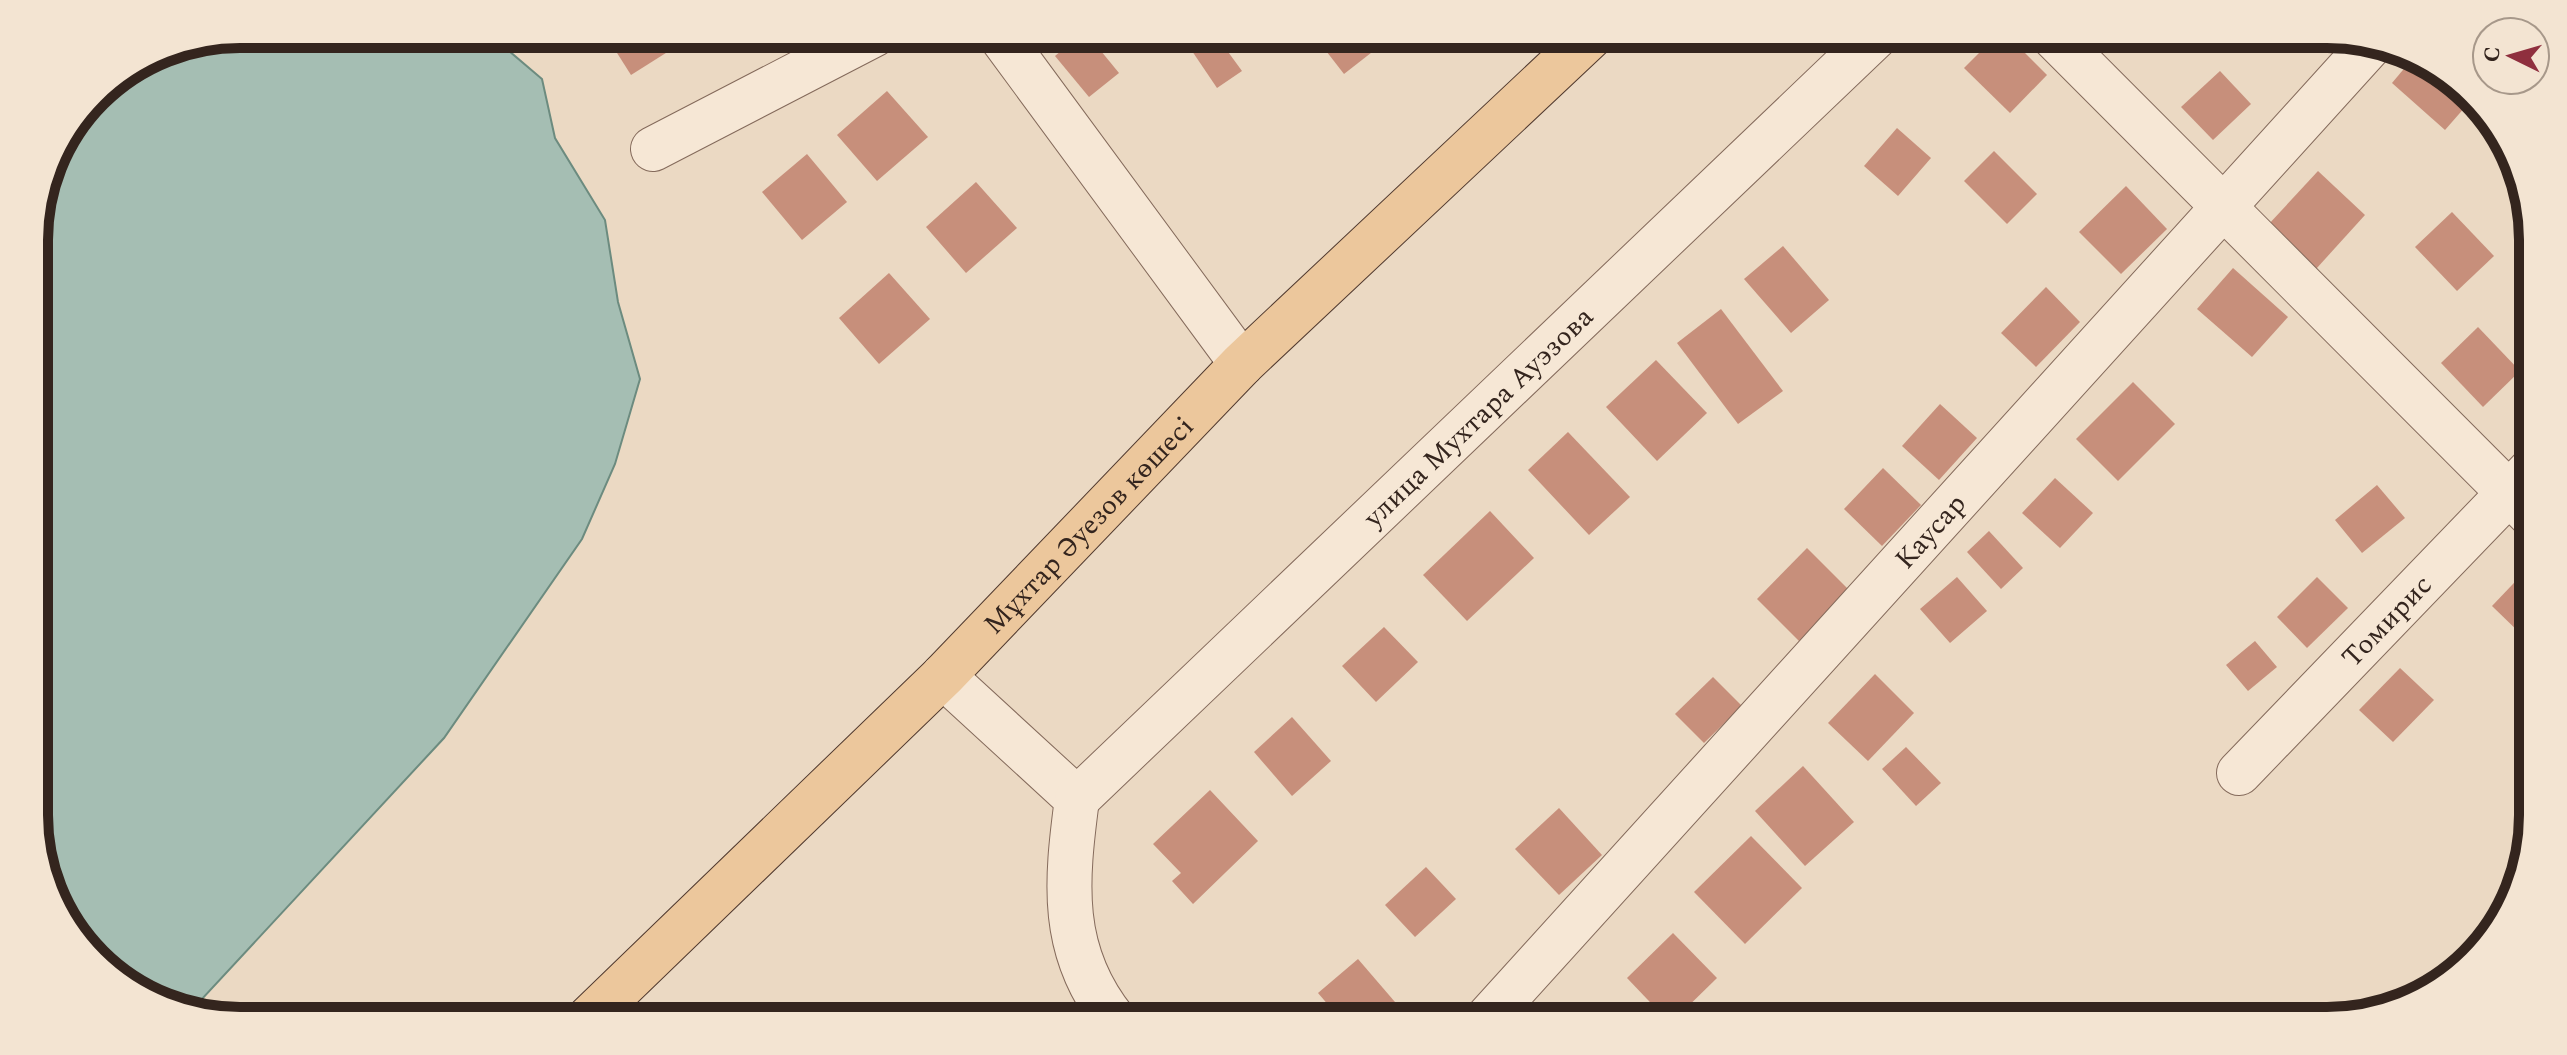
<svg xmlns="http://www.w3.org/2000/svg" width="2567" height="1055" font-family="Spectral,serif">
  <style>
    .water { fill: #a5beb3; stroke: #6c8b7f; stroke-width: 2 }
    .building { fill: #c78f7b }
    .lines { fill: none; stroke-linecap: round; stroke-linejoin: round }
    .minor-casing { stroke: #846a5b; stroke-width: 46 }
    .major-casing { stroke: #513a2f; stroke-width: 46 }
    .minor { stroke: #f6e7d5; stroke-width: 44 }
    .major { stroke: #ecc79c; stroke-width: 44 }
    .labels { text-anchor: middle; stroke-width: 6; stroke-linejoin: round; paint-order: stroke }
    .street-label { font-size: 28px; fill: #34251e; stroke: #f3e4d2 }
    .rim { fill: none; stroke: #34251e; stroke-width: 10 }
  </style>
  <rect width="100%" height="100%" fill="#ebd9c3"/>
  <!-- water -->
  <polygon class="water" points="240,34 489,34 542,79 555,138 605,220 618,302 640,379 615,464 582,539 444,738 189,1013 173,1010 85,951 38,855 34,226 55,148 104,85 161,49"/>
  <!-- building -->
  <g class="building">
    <polygon points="605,34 696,34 631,75"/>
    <polygon points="1081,34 1087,34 1119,73 1089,97 1055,56"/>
    <polygon points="1209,34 1215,34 1242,71 1217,88 1190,48"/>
    <polygon points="1340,34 1365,34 1376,49 1344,74 1323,47"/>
    <polygon points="1998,34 2006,34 2047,75 2010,113 1964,68"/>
    <polygon points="2307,34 2327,34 2332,35 2321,47"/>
    <polygon points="2413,58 2473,98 2445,130 2392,83"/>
    <polygon points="2220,71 2251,104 2213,140 2181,107"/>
    <polygon points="887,91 928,137 877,181 837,135"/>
    <polygon points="1897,128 1931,158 1898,196 1864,166"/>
    <polygon points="1994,151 2037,194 2007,224 1964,181"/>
    <polygon points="807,154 847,202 802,240 762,192"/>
    <polygon points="2318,171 2365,215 2316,269 2268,225"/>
    <polygon points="976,182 1017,228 966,273 926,227"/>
    <polygon points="2126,186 2167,229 2121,274 2079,232"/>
    <polygon points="2452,212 2494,256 2457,291 2415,247"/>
    <polygon points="1783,246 1829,300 1791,333 1744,279"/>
    <polygon points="2233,268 2288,317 2252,357 2197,309"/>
    <polygon points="889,273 930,319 879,364 839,318"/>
    <polygon points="2046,287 2080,322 2036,367 2001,333"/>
    <polygon points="1721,309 1783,391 1738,424 1677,343"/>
    <polygon points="2478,327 2520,371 2483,407 2441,363"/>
    <polygon points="1656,360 1707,413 1657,461 1606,407"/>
    <polygon points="2133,382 2175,424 2118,481 2076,439"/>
    <polygon points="1940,404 1977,438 1939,480 1902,446"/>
    <polygon points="1568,432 1630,497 1589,535 1528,470"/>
    <polygon points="1883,468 1921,505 1882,546 1844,509"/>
    <polygon points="2055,478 2093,513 2060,548 2022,513"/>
    <polygon points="2377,485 2405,518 2362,553 2335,520"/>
    <polygon points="1490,511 1534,558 1467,621 1423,575"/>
    <polygon points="1989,531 2023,568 2001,589 1967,552"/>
    <polygon points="1807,548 1849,590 1799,641 1757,599"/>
    <polygon points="2532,564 2532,630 2525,638 2492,606"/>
    <polygon points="1957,577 1987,611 1950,643 1920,609"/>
    <polygon points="2317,577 2348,608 2307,648 2277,617"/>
    <polygon points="1384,627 1418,662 1376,702 1342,666"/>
    <polygon points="2255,641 2277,667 2248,691 2226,665"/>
    <polygon points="2400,668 2434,700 2393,742 2359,710"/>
    <polygon points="1875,674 1914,713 1868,761 1828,723"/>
    <polygon points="1713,677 1742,706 1704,743 1675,714"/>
    <polygon points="1292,717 1331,761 1292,796 1254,752"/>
    <polygon points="1906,747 1941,783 1916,806 1882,769"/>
    <polygon points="1803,766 1854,822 1805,866 1755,811"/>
    <polygon points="1210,790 1258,841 1193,904 1172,881 1181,873 1153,844"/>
    <polygon points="1559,808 1602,855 1559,895 1515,849"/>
    <polygon points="1751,836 1802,888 1745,944 1694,892"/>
    <polygon points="1426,867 1456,899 1415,937 1385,905"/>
    <polygon points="1673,933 1717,978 1673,1021 1668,1021 1627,978"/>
    <polygon points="1358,959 1401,1009 1387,1021 1342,1021 1318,993"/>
  </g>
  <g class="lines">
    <defs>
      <g id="minor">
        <polyline points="999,34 1242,364"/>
        <polyline points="2051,34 2532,516"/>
        <polyline points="653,149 875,34"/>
        <path d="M943,676L1077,799C1066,882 1059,952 1115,1021"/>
        <path id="s1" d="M2239,773L2532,469"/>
        <path id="s2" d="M1077,799L1878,34"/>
        <path id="s3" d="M1485,1021L2373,42"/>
      </g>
      <g id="major">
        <path id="s4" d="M586,1021L943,676L1242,364L1593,34"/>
      </g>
    </defs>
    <!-- minor casing -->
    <use href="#minor" class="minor-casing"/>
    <!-- major casing -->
    <use href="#major" class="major-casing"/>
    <!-- minor -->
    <use href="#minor" class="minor"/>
    <!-- major -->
    <use href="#major" class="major"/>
  </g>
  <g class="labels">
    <!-- street labels -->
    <g class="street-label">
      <text dy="10" stroke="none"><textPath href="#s2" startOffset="554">улица Мухтара Ауэзова</textPath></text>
      <text dy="10" stroke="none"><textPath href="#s4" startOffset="706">Мұхтар Әуезов көшесі</textPath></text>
      <text dy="10" stroke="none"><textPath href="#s3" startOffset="662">Каусар</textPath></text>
      <text dy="10" stroke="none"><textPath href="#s1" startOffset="212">Томирис</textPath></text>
    </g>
  </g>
  <!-- crop -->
  <path d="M0 0H2567V1055H0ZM240 48H2327A192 192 0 0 1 2519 240V815A192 192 0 0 1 2327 1007H240A192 192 0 0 1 48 815V240A192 192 0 0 1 240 48Z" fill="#f3e4d2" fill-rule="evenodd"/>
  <path class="rim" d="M240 48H2327A192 192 0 0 1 2519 240V815A192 192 0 0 1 2327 1007H240A192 192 0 0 1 48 815V240A192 192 0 0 1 240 48Z"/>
  <!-- north arrow -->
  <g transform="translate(2511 56) rotate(275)"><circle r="38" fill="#f3e4d2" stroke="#a7988a" stroke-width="2"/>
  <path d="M0-6L14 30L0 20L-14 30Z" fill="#8f2f3e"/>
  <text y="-12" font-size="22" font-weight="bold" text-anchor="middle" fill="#34251e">С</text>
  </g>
</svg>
